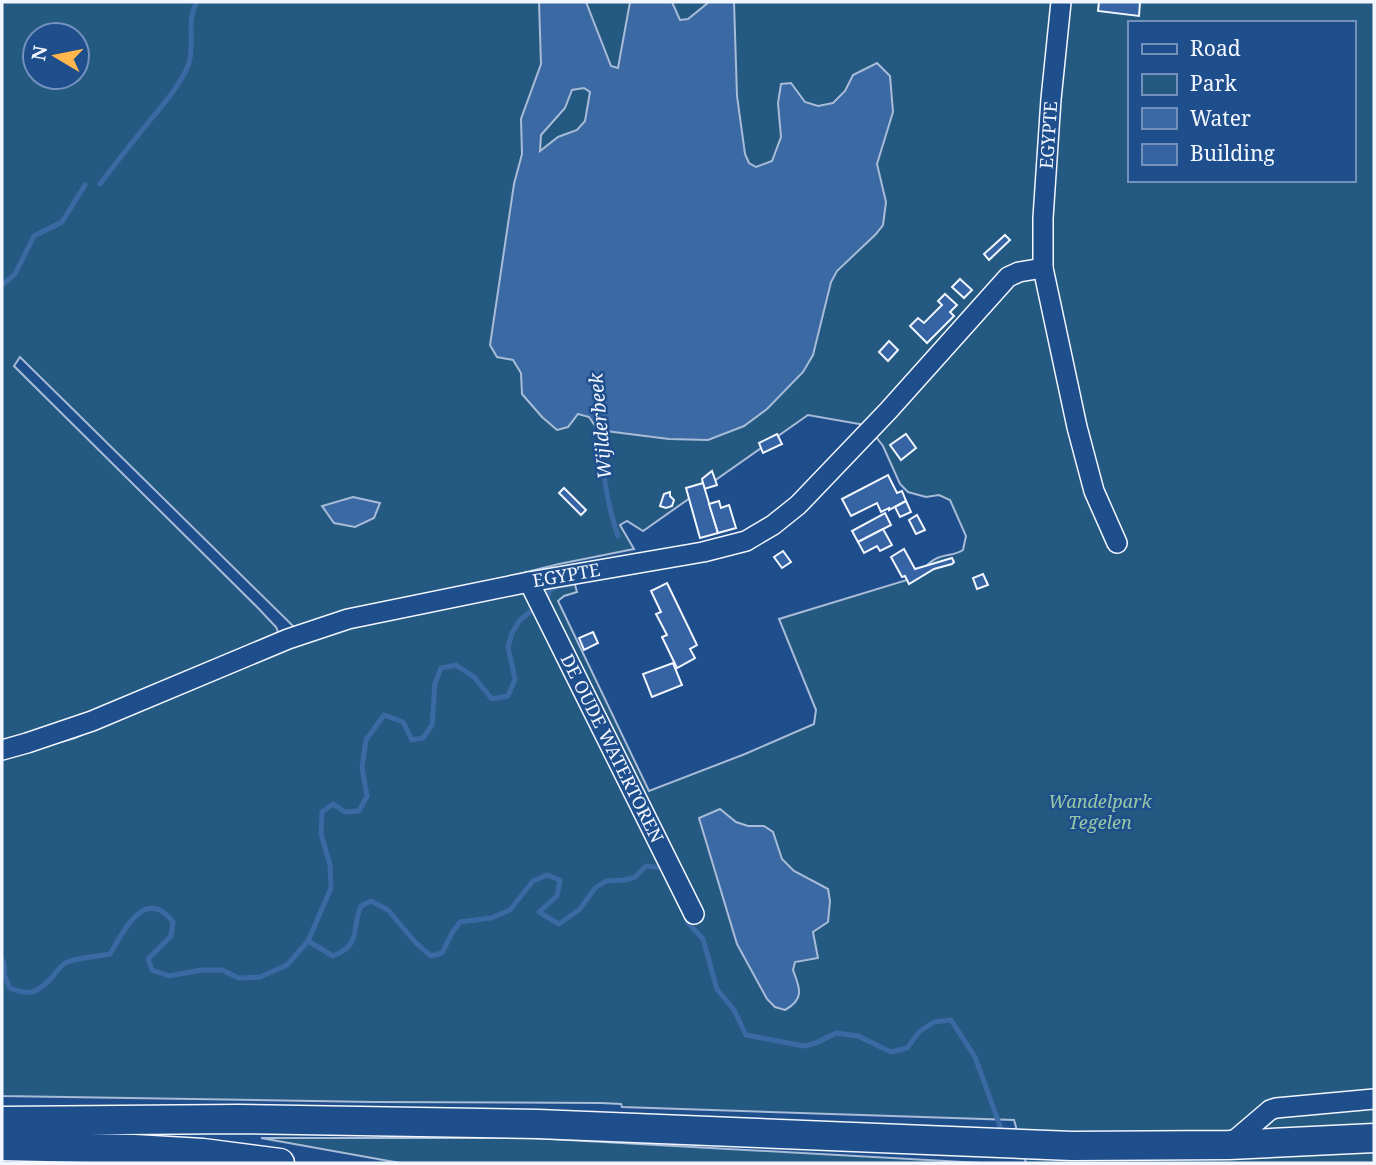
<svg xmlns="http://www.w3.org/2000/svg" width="1376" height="1165" font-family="'Noto Serif',serif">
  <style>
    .green { fill: #245a82; stroke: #a8bbd7; stroke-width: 2; fill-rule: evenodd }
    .water { fill: #3b69a3; stroke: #a8bbd7; stroke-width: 2; fill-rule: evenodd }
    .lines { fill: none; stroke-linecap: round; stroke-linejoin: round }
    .stream { stroke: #3b69a3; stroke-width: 5 }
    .building { fill: #3563a3; stroke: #f2f6ff; stroke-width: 2 }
    .minor-casing { stroke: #f2f6ff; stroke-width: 22 }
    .highway-casing { stroke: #f2f6ff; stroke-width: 31 }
    .minor { stroke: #1f4e8c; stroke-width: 19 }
    .highway { stroke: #1f4e8c; stroke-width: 28 }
    .labels { text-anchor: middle; stroke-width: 5; stroke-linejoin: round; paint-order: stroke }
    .street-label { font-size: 18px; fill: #f2f6ff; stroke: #1f4e8c }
    .park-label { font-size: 18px; font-style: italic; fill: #97c8a6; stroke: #1f4e8c }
    .water-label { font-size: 19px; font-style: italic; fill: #f2f6ff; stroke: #1f4e8c }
  </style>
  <rect width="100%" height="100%" fill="#1f4e8c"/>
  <!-- green -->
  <g class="green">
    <path d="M2,2H1374V1163H1026L1014,1120L622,1107L621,1104L601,1103L374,1102L2,1096V758L75,738L207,680L328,632L528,590L545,596C551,584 561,584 574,581L577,592L564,596L558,601L649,791L745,754L814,724L816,710L779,619L917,577C923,569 930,560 940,557C948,554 956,555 963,550L966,536L950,500L939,495L926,497L908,492L900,484L883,446L876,437L882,428L808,415L643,531L627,521L620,525L634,549L559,564L296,629L20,357L14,366L258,608L276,627L278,632L273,636L163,686L43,730L2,741ZM1129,23H1353V180H1129ZM35,35H77V77H35Z"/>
    <polygon points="261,1138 532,1138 981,1163 400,1163"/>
  </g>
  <!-- water -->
  <g class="water">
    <path d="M539,2H586L611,66L618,68L630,2H672L680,20L688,19L709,2H734L737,96L745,154L749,163L756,167L772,161L781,137L778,103L781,84L791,83L805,102L818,106L833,103L845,91L853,75L877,63L890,76L893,112L877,164L886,202L883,225L876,234L837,271L831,282L813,355L803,372L767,409L744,426L708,440L669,439L598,430L589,417L578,414L568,427L557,430L542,417L522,394L521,373L513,360L497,357L490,345L514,184L522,154L521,119L541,64ZM584,88L590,92L585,121L577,130L558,137L540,151L541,135L565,108L572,90Z"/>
    <polygon points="353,497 380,503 374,518 355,527 334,523 322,506"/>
    <path d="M720,809L736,822L748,826H764L773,832L782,859L794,871L828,889L830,901L828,922L813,932L818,958L795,962L793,970C800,988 805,999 785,1010L775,1007L767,999L737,944L699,818Z"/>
  </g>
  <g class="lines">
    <!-- stream -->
    <g class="stream">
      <path d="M100,184C115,164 131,144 147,124C162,106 179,87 188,66C196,45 185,22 197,2"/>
      <polyline points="2,285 15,274 34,236 62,222 85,185"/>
      <path d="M599,423C602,462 605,499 618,536"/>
      <polyline points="546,603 550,590 559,586 571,585"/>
      <polyline points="685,915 688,923 703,939 717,989 734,1010 746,1035 804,1046 816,1043 836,1033 858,1036 891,1052 907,1048 920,1031 934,1022 951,1020 975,1057 1003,1134"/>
      <path d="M308,941L333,956C362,945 351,929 361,906L371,901L388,910L416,943L431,956L442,953L452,933L460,922L491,918L510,910L533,881L547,875L560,880L557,896L539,912L559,924L580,909L595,888L606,881L625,880L635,877L646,866L664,868L666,871"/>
      <path d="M2,960L4,963V974L10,988C30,997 39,992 53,976C57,971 61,966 65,963C77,957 96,957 110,954C123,932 145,885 173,922L171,936L148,959L152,970L169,976L201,970H222L239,978L260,977L287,965L308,941L331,888L330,865L321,834L322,812L333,804L345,812L359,811L367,796L362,767L366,740L384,715L403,722L412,740L423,738L432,725L435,683L441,668L456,665L474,677L492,699L508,696L515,679L508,647L512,633L519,621L530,612"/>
    </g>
  </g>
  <!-- building -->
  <g class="building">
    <polygon points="1099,2 1140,2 1139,16 1098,11"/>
    <polygon points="1005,235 1010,240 989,260 984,254"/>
    <polygon points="960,279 972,290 964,298 952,287"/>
    <polygon points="945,294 957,305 950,312 954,316 927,343 910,326 918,318 924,323 942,305 938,301"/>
    <polygon points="889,341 898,350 888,361 879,352"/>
    <polygon points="777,434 782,444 763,453 759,443"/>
    <polygon points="906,434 916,448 901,460 890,445"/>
    <polygon points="712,471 717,485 704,489 702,479"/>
    <polygon points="888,475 897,493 902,491 906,501 889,510 889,508 881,512 877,503 851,516 842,499"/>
    <polygon points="703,483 718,533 700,538 686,488"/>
    <polygon points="564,488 586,510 581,515 559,493"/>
    <polygon points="670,492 670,496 674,500 672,506 666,508 660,506 664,494"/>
    <polygon points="719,501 721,508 729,505 736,528 718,533 709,504"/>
    <polygon points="906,501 911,512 900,517 895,507"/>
    <polygon points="885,513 891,525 858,542 852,531"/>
    <polygon points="917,515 925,530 916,534 909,520"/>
    <polygon points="883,529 892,545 880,551 877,546 864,553 858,542"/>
    <polygon points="904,549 915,569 952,558 954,562 952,564 934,569 909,584 905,576 902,577 891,557"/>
    <polygon points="783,551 791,562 782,568 774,557"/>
    <polygon points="983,574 988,585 977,589 973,578"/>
    <polygon points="667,583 697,645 690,649 695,658 677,668 662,637 667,635 656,614 661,612 651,591"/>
    <polygon points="593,632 598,643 584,650 579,638"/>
    <polygon points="673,663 682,685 652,697 643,674"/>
  </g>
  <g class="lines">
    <defs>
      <g id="minor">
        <polyline points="1061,2 1051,99 1043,218 1043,268 1077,427 1094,491 1117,543"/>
        <path id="s1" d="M529,582L694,914"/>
        <path id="s2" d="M2,750L27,743L92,721L288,639L348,619L529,582L703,552L746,541L773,525L798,505L888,411L1008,277L1019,272L1043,268"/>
        <polyline points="1229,1145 1270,1110 1276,1108 1374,1099"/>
      </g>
      <g id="highway">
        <polyline points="2,1121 238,1119 538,1124 1072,1146 1229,1145 1374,1138"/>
        <polyline points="2,1146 134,1149 203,1153 280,1163"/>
      </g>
    </defs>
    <!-- minor casing -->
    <use href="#minor" class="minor-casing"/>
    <!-- highway casing -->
    <use href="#highway" class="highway-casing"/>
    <!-- minor -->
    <use href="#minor" class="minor"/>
    <!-- highway -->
    <use href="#highway" class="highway"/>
  </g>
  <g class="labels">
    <!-- street labels -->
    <g class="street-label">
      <text transform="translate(1049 135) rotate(-86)" y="6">EGYPTE</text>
      <text dy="6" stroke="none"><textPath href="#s2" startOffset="593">EGYPTE</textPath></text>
      <text dy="6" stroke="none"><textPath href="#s1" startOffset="186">DE OUDE WATERTOREN</textPath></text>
    </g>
    <!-- park labels -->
    <g class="park-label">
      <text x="1100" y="808">Wandelpark<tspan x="1100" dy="21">Tegelen</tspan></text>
    </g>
    <!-- water labels -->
    <g class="water-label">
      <text transform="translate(600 426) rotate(-95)" y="7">Wijlderbeek</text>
    </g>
  </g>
  <!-- border -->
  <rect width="1376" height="1165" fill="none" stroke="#f2f6ff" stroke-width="7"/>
  <!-- legend -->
  <rect x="1128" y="21" width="228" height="161" fill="#1f4e8c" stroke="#7391ba" stroke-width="2"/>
  <rect x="1142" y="44" width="35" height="10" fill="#1f4e8c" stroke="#7391ba" stroke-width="2"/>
  <text x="1190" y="56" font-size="21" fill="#f2f6ff">Road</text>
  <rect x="1142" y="74" width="35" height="21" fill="#245a82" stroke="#7391ba" stroke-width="2"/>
  <text x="1190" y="91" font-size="21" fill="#f2f6ff">Park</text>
  <rect x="1142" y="108" width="35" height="21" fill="#3b69a3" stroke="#7391ba" stroke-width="2"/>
  <text x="1190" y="126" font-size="21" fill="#f2f6ff">Water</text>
  <rect x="1142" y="144" width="35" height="21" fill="#3563a3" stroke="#7391ba" stroke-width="2"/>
  <text x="1190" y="161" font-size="21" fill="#f2f6ff">Building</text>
  <!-- north arrow -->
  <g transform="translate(56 56) rotate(280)"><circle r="33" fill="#1f4e8c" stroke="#7391ba" stroke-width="2"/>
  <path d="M0-5L12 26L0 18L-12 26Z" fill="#ffb74d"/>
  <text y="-10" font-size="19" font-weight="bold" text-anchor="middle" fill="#f2f6ff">N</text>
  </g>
</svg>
